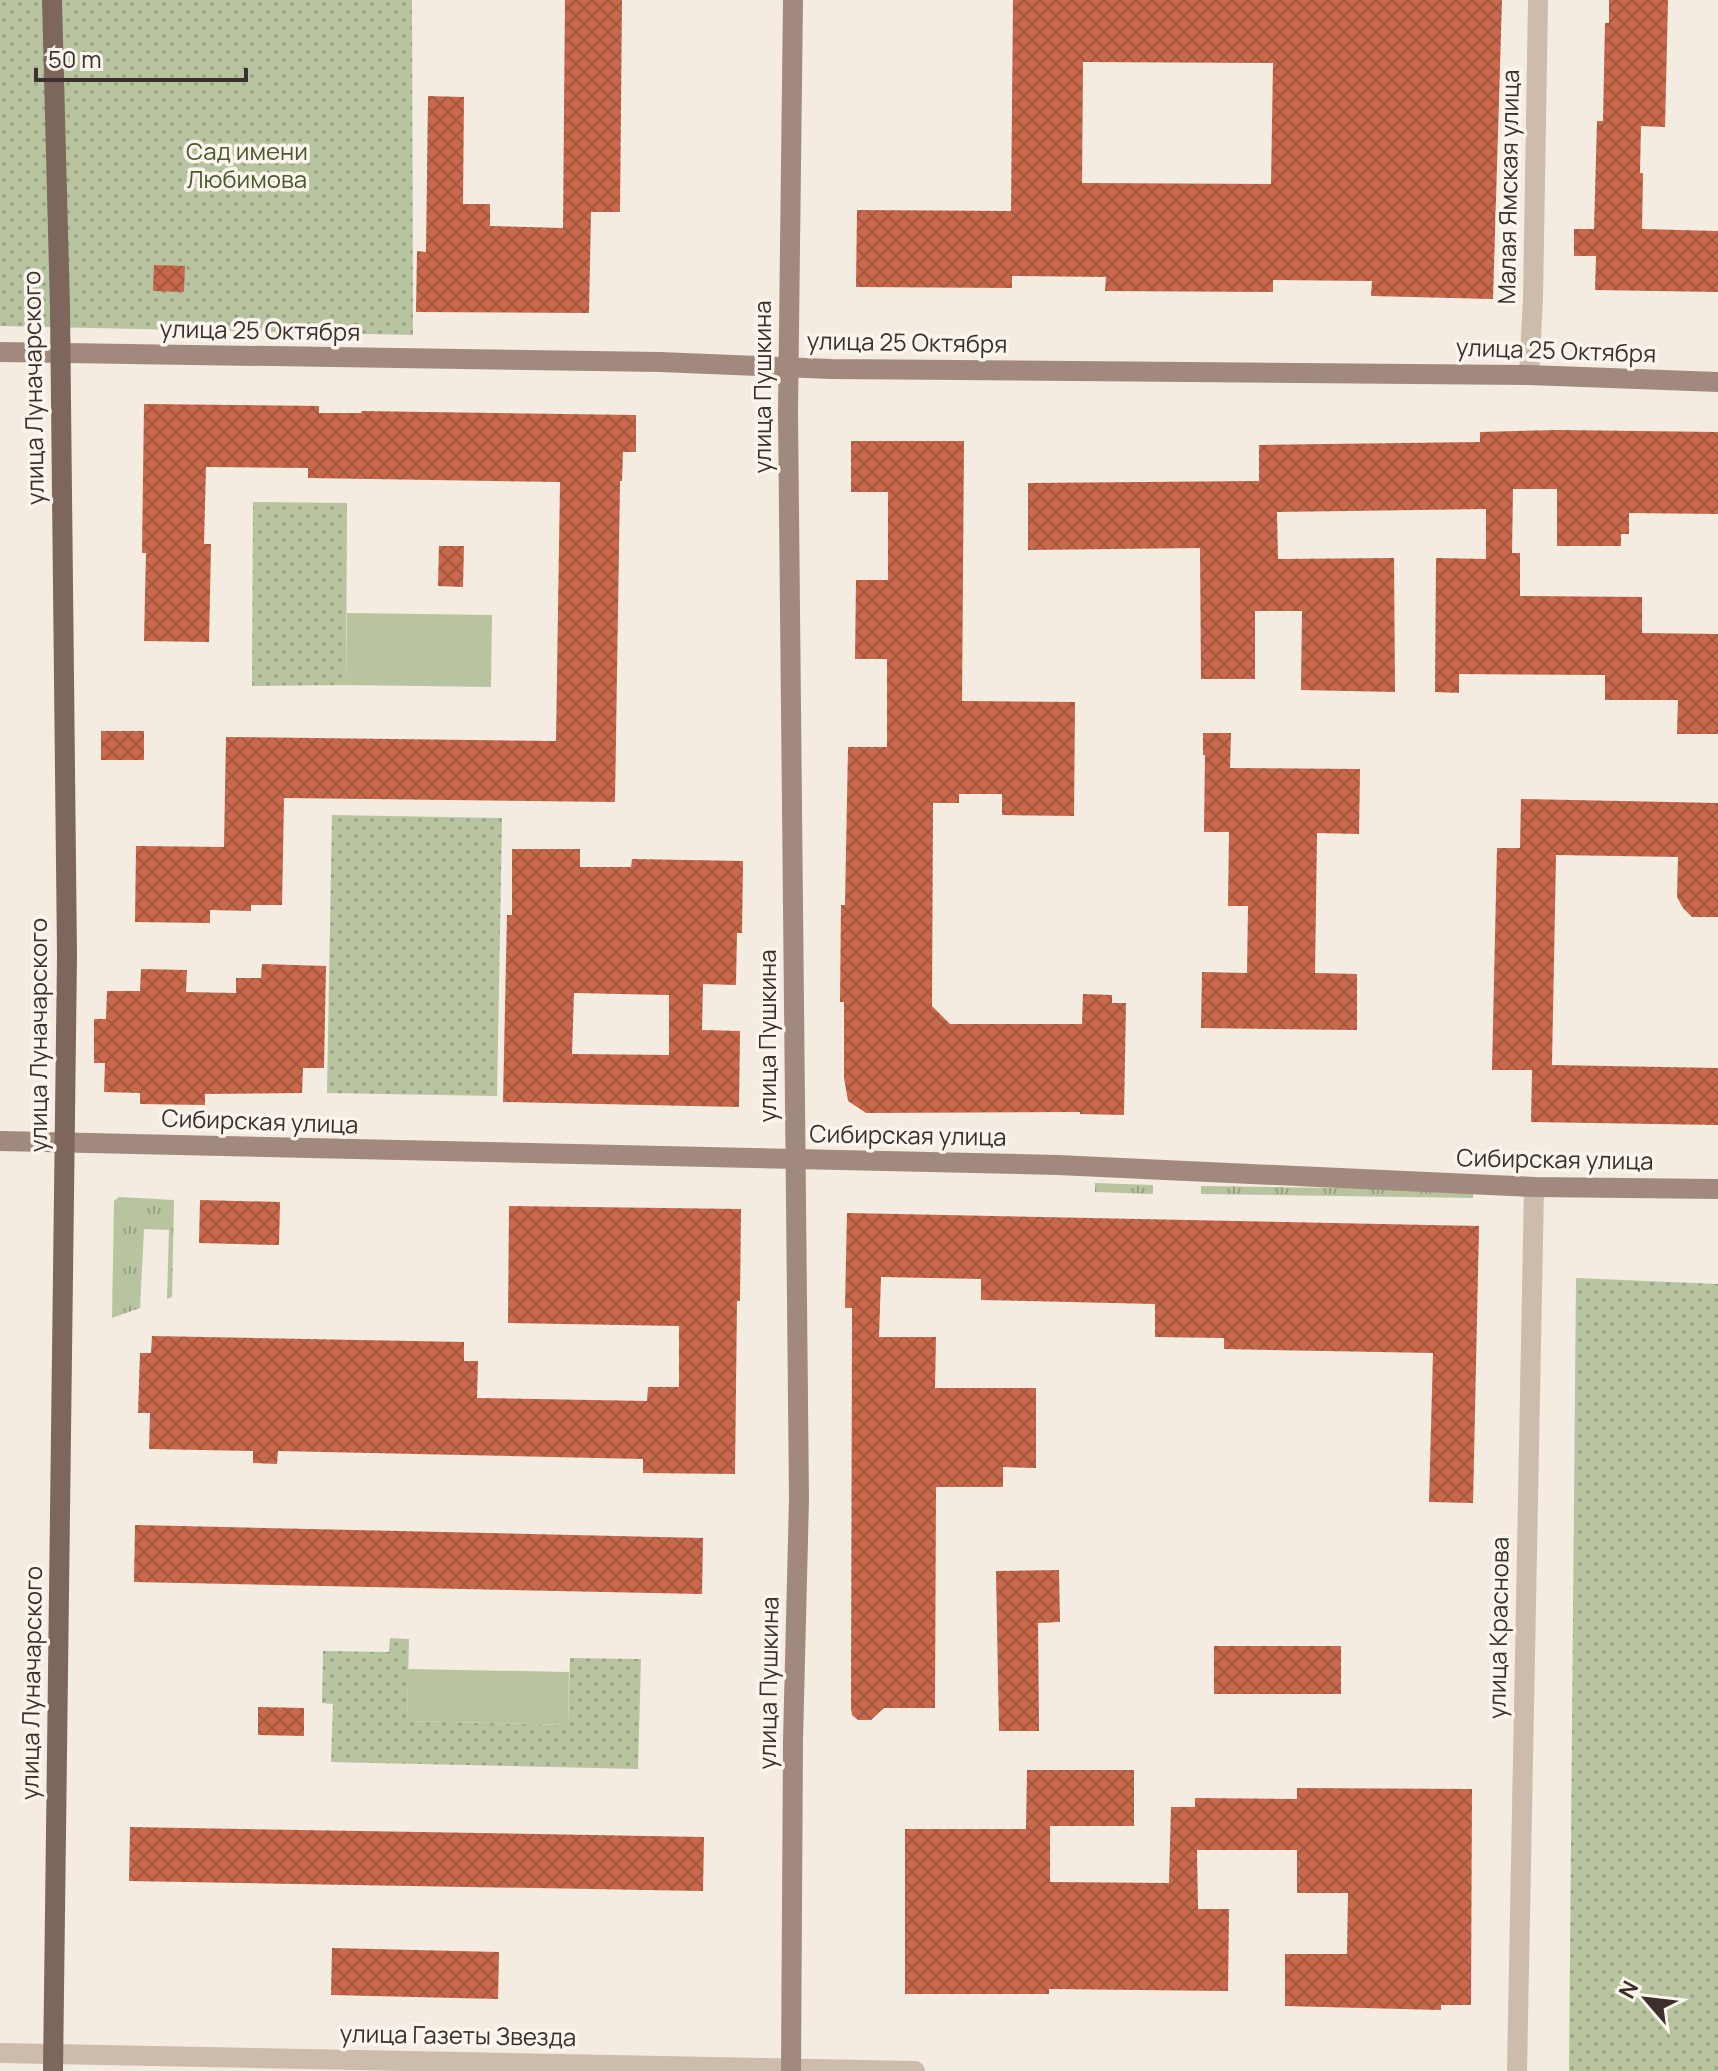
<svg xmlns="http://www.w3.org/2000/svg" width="1718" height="2071" font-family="Manrope,sans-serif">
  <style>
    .grass { fill: url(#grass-tufts) }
    .park { fill: url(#park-dots) }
    .garden { fill: #b8c4a0 }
    .building { fill: url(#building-cross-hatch); fill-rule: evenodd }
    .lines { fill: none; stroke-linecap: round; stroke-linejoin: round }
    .street { stroke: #cdbbac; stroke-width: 20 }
    .secondary { stroke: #a18a7d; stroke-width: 20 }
    .primary { stroke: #7d675c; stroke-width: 20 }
    .labels { text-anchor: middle; stroke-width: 7; stroke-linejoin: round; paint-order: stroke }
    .park-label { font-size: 24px; fill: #4a5a2e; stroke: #fbf5ee }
    .street-label { font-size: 24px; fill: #3b302b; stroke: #fbf5ee }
  </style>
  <defs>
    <pattern id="grass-tufts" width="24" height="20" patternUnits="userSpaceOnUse" patternTransform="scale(2)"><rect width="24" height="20" fill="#b8c4a0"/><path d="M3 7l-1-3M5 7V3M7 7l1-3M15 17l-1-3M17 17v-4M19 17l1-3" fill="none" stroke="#97a083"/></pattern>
    <pattern id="park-dots" width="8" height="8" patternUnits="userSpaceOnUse" patternTransform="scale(2)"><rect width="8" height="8" fill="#b8c4a0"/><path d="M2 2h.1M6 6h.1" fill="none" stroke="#97a083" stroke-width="1.8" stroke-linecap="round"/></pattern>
    <pattern id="building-cross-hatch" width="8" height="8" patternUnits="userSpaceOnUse" patternTransform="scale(2)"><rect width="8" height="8" fill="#c8694b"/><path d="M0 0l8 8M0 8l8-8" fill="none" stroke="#a4573f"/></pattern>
  </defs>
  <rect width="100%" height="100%" fill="#f4ebe1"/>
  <!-- grass -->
  <g class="grass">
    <polygon points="1095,1183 1153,1185 1153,1194 1095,1192"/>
    <polygon points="1201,1186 1473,1190 1473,1198 1201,1194"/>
    <polygon points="119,1197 174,1200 172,1297 167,1299 169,1230 144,1229 140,1308 112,1318 114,1201"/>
  </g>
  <!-- park -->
  <g class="park">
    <polygon points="0,0 412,0 413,335 0,326"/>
    <polygon points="253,502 347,503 346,685 252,686"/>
    <polygon points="332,815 502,818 497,1096 327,1093"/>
    <polygon points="1576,1278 1718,1284 1718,2071 1569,2071"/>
    <polygon points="390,1638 409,1639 407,1721 568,1725 570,1658 641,1659 638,1769 331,1762 333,1704 322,1703 323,1651 389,1652"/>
  </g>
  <!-- garden -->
  <g class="garden">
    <polygon points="347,613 492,615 491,687 346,685"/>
    <polygon points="408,1669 569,1672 568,1725 407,1721"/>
  </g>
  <!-- building -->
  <g class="building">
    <polygon points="565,0 622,0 620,212 591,212 589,313 416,312 417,251 426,252 428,96 464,97 463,204 490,204 490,226 563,228"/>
    <path d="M1013,0H1502L1493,299L1371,296L1372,281L1273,280V292L1105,291L1106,277L1012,276V288L856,287L857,210L1011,211ZM1083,62L1273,63L1271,184L1082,183Z"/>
    <polygon points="1609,0 1668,0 1665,127 1641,126 1640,173 1643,173 1642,229 1718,231 1718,292 1595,290 1596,256 1574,256 1574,229 1594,229 1597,121 1603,121 1605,23 1609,23"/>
    <polygon points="154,265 185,266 184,292 153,291"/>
    <polygon points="144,404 319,406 319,413 361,413 362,411 636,415 636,452 623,452 622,481 620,481 615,802 284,798 282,905 251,905 251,911 210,910 210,923 135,922 136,846 224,847 226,737 556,741 560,482 308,478 308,468 206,467 204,544 211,544 209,642 144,641 146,553 142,553"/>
    <polygon points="1558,430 1718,432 1718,514 1629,513 1629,534 1621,534 1621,546 1557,546 1557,489 1513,489 1512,553 1520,553 1520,596 1642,597 1642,633 1718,634 1718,734 1677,734 1678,700 1605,700 1605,675 1459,674 1459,693 1435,692 1436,558 1486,559 1486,509 1277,512 1278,559 1394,558 1395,692 1301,690 1302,611 1255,611 1255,679 1201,679 1200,548 1028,550 1028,483 1259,481 1259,445 1480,442 1480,432"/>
    <polygon points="851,441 964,441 962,701 1075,702 1074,816 1002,815 1002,794 959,794 959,803 933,803 932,1006 950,1024 1082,1024 1083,994 1112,995 1112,1003 1126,1003 1124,1115 1080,1114 1080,1112 866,1113 848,1101 844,1078 844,1002 840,1002 841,905 845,905 848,747 887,747 887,659 855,659 856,580 888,580 888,492 851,492"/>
    <polygon points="439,546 464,546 463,587 438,586"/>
    <rect x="101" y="731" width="43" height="29"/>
    <polygon points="1203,733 1231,733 1230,768 1360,769 1359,834 1317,833 1315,973 1357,974 1357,1030 1201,1028 1202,972 1247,973 1248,906 1228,906 1229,832 1204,832 1205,755 1203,755"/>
    <polygon points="1521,799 1718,803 1718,917 1692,917 1683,908 1677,897 1678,857 1556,855 1552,1065 1718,1068 1718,1125 1531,1122 1532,1070 1492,1070 1497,848 1520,848"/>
    <path d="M512,849H580V867H631L632,859L743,861L742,933H737L736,985L703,984L702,1030L740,1031L739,1107L503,1102L507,915H512ZM574,993L669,995V1055L572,1054Z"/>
    <polygon points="262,964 326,966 324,1068 303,1068 302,1093 205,1094 205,1105 140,1104 140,1093 104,1092 105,1063 94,1063 94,1019 106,1019 107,991 140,991 141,969 187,970 186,992 236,993 236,978 261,978"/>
    <polygon points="200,1200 280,1202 279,1245 199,1243"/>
    <polygon points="509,1206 741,1209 740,1301 737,1301 735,1474 643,1473 643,1459 278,1451 277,1464 253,1463 253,1451 149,1449 150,1413 138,1413 140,1353 151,1353 152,1336 464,1342 464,1361 478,1361 477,1398 647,1401 648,1387 679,1387 679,1326 508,1323"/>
    <polygon points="847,1213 1479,1226 1473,1503 1429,1502 1433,1353 1224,1349 1224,1338 1155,1337 1155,1304 981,1300 981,1279 881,1277 879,1337 936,1337 935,1388 1036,1388 1036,1468 1003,1467 1003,1487 936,1487 935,1708 884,1708 871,1720 858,1720 852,1715 851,1708 852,1308 845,1308"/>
    <polygon points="135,1525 703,1538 702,1594 134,1582"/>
    <polygon points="1059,1570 1060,1622 1038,1623 1039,1731 999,1731 996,1571"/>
    <rect x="1214" y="1646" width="127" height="48"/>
    <polygon points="258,1707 304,1708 304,1736 258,1735"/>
    <polygon points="1027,1770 1134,1770 1134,1826 1050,1826 1050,1882 1169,1883 1171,1807 1195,1807 1195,1798 1297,1799 1297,1788 1472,1789 1471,2005 1441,2005 1441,2010 1285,2006 1285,1954 1347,1954 1348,1893 1297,1893 1297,1850 1197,1850 1198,1909 1229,1909 1228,1991 1049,1989 1049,1994 905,1994 905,1829 1026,1829"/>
    <polygon points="130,1827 704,1837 703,1891 129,1881"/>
    <polygon points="332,1948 499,1952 498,1999 331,1995"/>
  </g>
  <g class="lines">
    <!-- street -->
    <g class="street">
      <polyline points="1529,375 1533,299 1538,0"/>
      <polyline points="0,2053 915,2071"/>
      <polyline points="1517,2071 1534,1187"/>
    </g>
    <!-- secondary -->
    <g class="secondary">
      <polyline points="0,352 660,362 831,369 1529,375 1718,382"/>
      <polyline points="0,1141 1058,1165 1534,1187 1718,1189"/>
      <polyline points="791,2071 793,1741 799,1499 788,412 793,0"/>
    </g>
    <!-- primary -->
    <polyline class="primary" points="52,0 60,308 67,956 53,2071"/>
  </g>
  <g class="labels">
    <!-- park labels -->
    <g class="park-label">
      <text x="247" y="160">Сад имени<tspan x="247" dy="28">Любимова</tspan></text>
    </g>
    <!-- street labels -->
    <g class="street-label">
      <text transform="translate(1509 187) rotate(-89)" y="8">Малая Ямская улица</text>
      <text transform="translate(260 331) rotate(1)" y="8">улица 25 Октября</text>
      <text transform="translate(907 343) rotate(1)" y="8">улица 25 Октября</text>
      <text transform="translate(1556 351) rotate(2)" y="8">улица 25 Октября</text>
      <text transform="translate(763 387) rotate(-90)" y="8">улица Пушкина</text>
      <text transform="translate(34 388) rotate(-91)" y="8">улица Луначарского</text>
      <text transform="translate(39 1035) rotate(-90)" y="8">улица Луначарского</text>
      <text transform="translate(768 1036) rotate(-90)" y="8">улица Пушкина</text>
      <text transform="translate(260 1122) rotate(2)" y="8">Сибирская улица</text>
      <text transform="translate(908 1136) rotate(1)" y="8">Сибирская улица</text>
      <text transform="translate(1555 1160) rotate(1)" y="8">Сибирская улица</text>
      <text transform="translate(1499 1628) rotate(-89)" y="8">улица Краснова</text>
      <text transform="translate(32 1683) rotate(-89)" y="8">улица Луначарского</text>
      <text transform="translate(769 1683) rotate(-89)" y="8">улица Пушкина</text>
      <text transform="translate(458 2036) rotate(1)" y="8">улица Газеты Звезда</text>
    </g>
  </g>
  <!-- north arrow -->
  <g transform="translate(1646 1999) rotate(298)" stroke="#fbf5ee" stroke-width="6" paint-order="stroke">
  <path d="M0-6L14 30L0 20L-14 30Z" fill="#3b302b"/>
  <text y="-12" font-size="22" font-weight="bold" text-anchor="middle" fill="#3b302b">N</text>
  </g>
  <!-- scale -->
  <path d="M36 68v12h210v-12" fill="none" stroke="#3b302b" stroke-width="4"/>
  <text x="48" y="68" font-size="24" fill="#3b302b" stroke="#fbf5ee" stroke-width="6" paint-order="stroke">50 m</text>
</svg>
